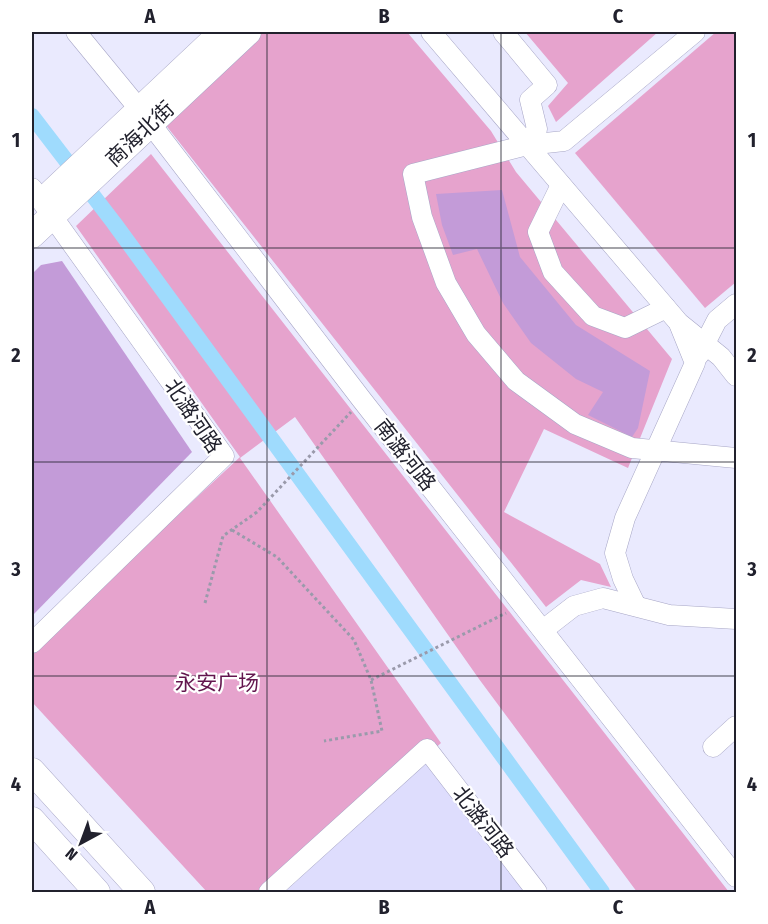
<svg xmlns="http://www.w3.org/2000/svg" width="768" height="924" font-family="'Fira Sans Condensed','Noto Sans SC',sans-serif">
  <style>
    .built { fill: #deddfd }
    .green { fill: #e6a3cd }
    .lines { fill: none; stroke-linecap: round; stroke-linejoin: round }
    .canal { stroke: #9fdbfd; stroke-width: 16 }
    .building { fill: #c39bd8 }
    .minor-casing { stroke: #a7a6c6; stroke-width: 21 }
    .major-casing { stroke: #a7a6c6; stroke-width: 27 }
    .path { stroke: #9a9aab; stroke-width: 3; stroke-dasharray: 3 3; stroke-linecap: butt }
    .minor { stroke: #fff; stroke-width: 20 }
    .major { stroke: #fff; stroke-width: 26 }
    .grid { fill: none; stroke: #21212d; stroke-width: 1.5; stroke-opacity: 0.55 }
    .labels { text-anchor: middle; stroke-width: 4.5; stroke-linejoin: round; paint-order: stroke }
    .street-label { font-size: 21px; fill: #21212d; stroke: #fff }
    .park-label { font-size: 21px; fill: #63164e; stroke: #fff }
    .neatline { fill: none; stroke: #21212d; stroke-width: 2 }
    .grid-label { font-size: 20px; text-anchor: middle; font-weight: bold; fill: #21212d }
  </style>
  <rect width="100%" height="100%" fill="#eaeafe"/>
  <!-- built -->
  <polygon class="built" points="427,761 534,892 285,892"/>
  <!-- green -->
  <g class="green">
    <polygon points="245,32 407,32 491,131 516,172 672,359 628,468 544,429 504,512 600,564 611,587 581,580 546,607 157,114"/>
    <polygon points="525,32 658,32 556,122 548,106 568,83"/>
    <polygon points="716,32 736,32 736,282 705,308 575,153"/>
    <polygon points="151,154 729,892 637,892 479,679 295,417 240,458 441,743 276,892 207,892 32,702 32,651 240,457 76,226"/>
  </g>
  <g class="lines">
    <!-- canal -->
    <polyline class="canal" points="32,116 114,223 602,892"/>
  </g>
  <!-- building -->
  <g class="building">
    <polygon points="502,190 520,257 576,325 650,371 638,428 632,437 588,415 603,392 576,379 531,343 503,303 477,249 453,255 442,225 436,194"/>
    <polygon points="62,261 192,452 32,616 32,274 41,265"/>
  </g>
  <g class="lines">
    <defs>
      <g id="minor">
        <polyline points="76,32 140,110 362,400 736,877"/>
        <polyline points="431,32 679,323 721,357 736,376"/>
        <polyline points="503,32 547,85 530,100 537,129 527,145 413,174 422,217 446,283 476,334 516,381 575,424 632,448 736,458"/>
        <polyline points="527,145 564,141 695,32"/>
        <polyline points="561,185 538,232 553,272 593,316 625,328 666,308"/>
        <polyline points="32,188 224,456 32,643"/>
        <polyline points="699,355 717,320 736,304"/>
        <polyline points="636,606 623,579 615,553 625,518 695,363 680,326"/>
        <polyline points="543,630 574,606 603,598 669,615 736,619"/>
        <polyline points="713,747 736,726"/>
        <polyline points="269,892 427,749 537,892"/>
      </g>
      <g id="major">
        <polyline points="49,195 217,37"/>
        <polyline points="32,235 248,32"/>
        <polyline points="32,771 142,892"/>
        <polyline points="32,820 97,892"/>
      </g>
    </defs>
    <!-- minor casing -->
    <use href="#minor" class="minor-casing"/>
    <!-- major casing -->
    <use href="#major" class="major-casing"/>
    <!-- path -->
    <g class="path">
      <polyline points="232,530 277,557 354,640 371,680 382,731 324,741"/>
      <polyline points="205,603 223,536 257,512 351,412"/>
      <polyline points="371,680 506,613"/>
    </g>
    <!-- minor -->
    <use href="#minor" class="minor"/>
    <!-- major -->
    <use href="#major" class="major"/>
  </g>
  <!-- grid -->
  <path class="grid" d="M267,32V892M501,32V892M32,248H736M32,462H736M32,676H736"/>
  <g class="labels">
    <!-- street labels -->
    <g class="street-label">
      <text transform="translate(140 134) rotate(-43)" y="7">商海北街</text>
      <text transform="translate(193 416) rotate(56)" y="7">北潞河路</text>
      <text transform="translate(405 455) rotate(52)" y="7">南潞河路</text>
      <text transform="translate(483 822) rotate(52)" y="7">北潞河路</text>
    </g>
    <!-- park labels -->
    <g class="park-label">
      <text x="217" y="690">永安广场</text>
    </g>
  </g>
  <!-- border -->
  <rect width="768" height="924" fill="none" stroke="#ffffff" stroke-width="66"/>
  <!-- north arrow -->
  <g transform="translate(81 843) rotate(221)" stroke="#ffffff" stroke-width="4.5" paint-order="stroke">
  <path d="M0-4.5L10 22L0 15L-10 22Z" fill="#21212d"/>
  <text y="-9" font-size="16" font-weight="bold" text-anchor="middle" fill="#21212d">N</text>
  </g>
  <rect x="33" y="33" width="702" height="858" class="neatline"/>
  <g class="grid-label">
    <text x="150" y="23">A</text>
    <text x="384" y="23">B</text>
    <text x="618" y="23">C</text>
    <text x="16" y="147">1</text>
    <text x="752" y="147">1</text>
    <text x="16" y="362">2</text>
    <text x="752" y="362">2</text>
    <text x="16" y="576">3</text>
    <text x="752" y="576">3</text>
    <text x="16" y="791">4</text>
    <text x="752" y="791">4</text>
    <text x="150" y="914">A</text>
    <text x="384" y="914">B</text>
    <text x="618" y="914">C</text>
  </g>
</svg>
